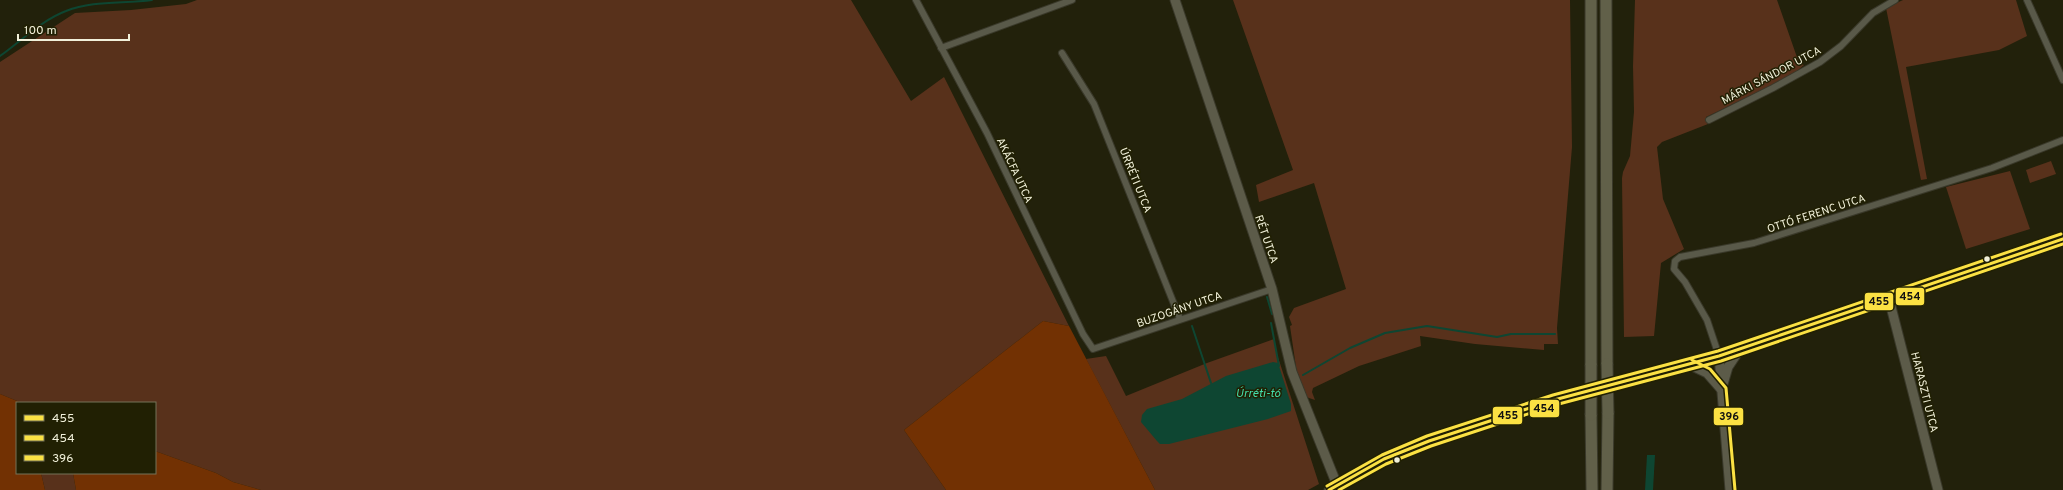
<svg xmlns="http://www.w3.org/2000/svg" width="2063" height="490" font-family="Overpass,sans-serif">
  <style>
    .green { fill: #58311b }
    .forest { fill: #723103 }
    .water { fill: #0e4632 }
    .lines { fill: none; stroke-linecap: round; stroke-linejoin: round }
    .stream { stroke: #0e4632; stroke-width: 2 }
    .street-casing { stroke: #3a392a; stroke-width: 8 }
    .secondary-casing { stroke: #3a392a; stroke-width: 11 }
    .highway-casing { stroke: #3a392a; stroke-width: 13 }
    .street { stroke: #595949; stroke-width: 6 }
    .secondary { stroke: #5c5b49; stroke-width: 9 }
    .highway { stroke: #616049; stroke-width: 11 }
    .highway-bridge-casing { stroke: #3a392a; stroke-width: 13; stroke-linecap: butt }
    .highway-bridge { stroke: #616049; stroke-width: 11 }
    .bus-1-casing { stroke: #212003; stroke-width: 6 }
    .bus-2-casing { stroke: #212003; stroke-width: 6 }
    .bus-3-casing { stroke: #212003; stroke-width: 6 }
    .bus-1 { stroke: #fbe143; stroke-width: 3 }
    .bus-2 { stroke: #fbe143; stroke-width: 3 }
    .bus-3 { stroke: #fbe143; stroke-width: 3 }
    .bus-dot { fill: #f1f0da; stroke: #212003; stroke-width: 1.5 }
    .labels { text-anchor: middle; stroke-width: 3; stroke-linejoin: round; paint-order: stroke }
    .street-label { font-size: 11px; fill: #f1f0da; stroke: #212003 }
    .water-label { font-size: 12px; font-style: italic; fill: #44dca9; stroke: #212003 }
    .line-badge { stroke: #212003; stroke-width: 1.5 }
    .pale-badge-label { font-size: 11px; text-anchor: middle; font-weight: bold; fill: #111 }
  </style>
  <rect width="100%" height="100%" fill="#22210b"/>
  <!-- green -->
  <g class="green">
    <polygon points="197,0 851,0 911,101 944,77 1069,326 1043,321 904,430 946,490 261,490 233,482 216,473 155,451 155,403 22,403 0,394 0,62 75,13 131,10 186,4"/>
    <polygon points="1233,0 1570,0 1572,147 1557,328 1558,344 1544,344 1544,350 1475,344 1420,336 1421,346 1359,366 1313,388 1312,392 1315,400 1306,397 1297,374 1290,326 1292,325 1289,317 1294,308 1346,289 1314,183 1259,202 1256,185 1293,170"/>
    <polygon points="1635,0 1777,0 1799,63 1804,65 1790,77 1706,117 1708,124 1662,142 1657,147 1663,199 1684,249 1661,263 1654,336 1624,337 1622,178 1623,172 1630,156 1634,112 1633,66"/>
    <polygon points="1903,0 2016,0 2027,36 1999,50 1906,67 1927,179 1921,180 1886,8"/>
    <polygon points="2051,161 2056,174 2030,183 2026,170"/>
    <polygon points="2010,171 2030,229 1966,249 1946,187"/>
    <polygon points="1274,339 1276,351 1319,484 1308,490 1155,490 1086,359 1106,356 1126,396 1207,363"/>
    <polygon points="41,473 73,473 76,490 45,490"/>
  </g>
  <!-- forest -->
  <g class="forest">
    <polygon points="1043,321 1069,326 1155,490 946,490 904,430"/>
    <polygon points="0,394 22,403 17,403 17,473 41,473 45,490 0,490"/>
    <polygon points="155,451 216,473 233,482 261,490 76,490 73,473 155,473"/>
  </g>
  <!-- water -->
  <g class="water">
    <polygon points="1273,362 1278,363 1279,366 1291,404 1291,411 1268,419 1169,444 1160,444 1157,441 1141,422 1142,415 1147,409 1182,399 1226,376"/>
    <polygon points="1647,455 1655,455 1653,490 1645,490"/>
  </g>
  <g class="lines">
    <!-- stream -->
    <g class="stream">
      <path d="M0,56C21,41 42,20 66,11C93,0 124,4 152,0"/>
      <polyline points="1267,297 1272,314"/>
      <polyline points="1271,323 1279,366"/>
      <polyline points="1192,326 1211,383"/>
      <polyline points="1303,375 1350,348 1385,333 1427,326 1497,337 1511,334 1555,334"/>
    </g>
    <defs>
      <g id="street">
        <polyline points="916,0 987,133 1083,334 1093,349 1272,289"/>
        <polyline points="2027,0 2063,80"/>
        <polyline points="941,48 1072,0"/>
        <polyline points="1062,53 1094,104 1180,319"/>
        <polyline points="1709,120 1773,88 1820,62 1841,46 1873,13 1895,0"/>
        <polyline points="1719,356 1707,320 1685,282 1674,269 1675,261 1680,257 1754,243 1992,168 2063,140"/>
      </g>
      <g id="secondary">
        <polyline points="1175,0 1272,289 1292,372 1337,485"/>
        <polyline points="1889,299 1938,490"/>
        <polyline points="1719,356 1730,490"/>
        <polyline points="1690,365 1707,373 1721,389"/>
        <polyline points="1723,384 1728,367 1740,349"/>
        <polyline points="1329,490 1384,459 1429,441 1554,400 1719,356 2063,239"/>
      </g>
      <g id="highway">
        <polyline points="1591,0 1591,365"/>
        <polyline points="1606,0 1607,364"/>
        <polyline points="1591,415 1592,490"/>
        <polyline points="1607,490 1608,413"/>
      </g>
    </defs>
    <!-- street casing -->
    <use href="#street" class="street-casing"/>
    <!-- secondary casing -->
    <use href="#secondary" class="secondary-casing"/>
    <!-- highway casing -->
    <use href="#highway" class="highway-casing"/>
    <!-- street -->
    <use href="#street" class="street"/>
    <!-- secondary -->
    <use href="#secondary" class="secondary"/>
    <!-- highway -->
    <use href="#highway" class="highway"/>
    <defs>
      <g id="highway-bridge">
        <polyline points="1607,364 1608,413"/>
        <polyline points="1591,365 1591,415"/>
      </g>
    </defs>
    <!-- highway-bridge casing -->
    <use href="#highway-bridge" class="highway-bridge-casing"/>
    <!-- highway-bridge -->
    <use href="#highway-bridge" class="highway-bridge"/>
    <defs>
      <polyline id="bus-1" points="1329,490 1384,459 1429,441 1554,400 1719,356 2063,239"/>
      <polyline id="bus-2" points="1339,490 1386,464 1431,446 1555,405 1721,361 2063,244"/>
      <g id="bus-3">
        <polyline points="1692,360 1710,369 1726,388 1735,490"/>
        <polyline points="1327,486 1382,455 1427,436 1553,395 1718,351 2061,234"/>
      </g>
    </defs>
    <!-- bus-1 casing -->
    <use href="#bus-1" class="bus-1-casing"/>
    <!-- bus-2 casing -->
    <use href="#bus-2" class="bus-2-casing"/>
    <!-- bus-3 casing -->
    <use href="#bus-3" class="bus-3-casing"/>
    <!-- bus-1 -->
    <use href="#bus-1" class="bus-1"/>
    <!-- bus-2 -->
    <use href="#bus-2" class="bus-2"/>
    <!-- bus-3 -->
    <use href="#bus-3" class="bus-3"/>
  </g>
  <!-- markers -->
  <g class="bus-dot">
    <circle cx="1987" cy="259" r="3.5"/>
    <circle cx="1397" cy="460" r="3.5"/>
  </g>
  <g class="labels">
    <!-- street labels -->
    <g class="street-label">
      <text transform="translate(1771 75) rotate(-28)" y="4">MÁRKI SÁNDOR UTCA</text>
      <text transform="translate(1015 170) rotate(65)" y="4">AKÁCFA UTCA</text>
      <text transform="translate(1136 180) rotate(68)" y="4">ÚRRÉTI UTCA</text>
      <text transform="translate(1816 213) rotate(-18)" y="4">OTTÓ FERENC UTCA</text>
      <text transform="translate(1267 239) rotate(71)" y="4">RÉT UTCA</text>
      <text transform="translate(1179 309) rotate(-19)" y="4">BUZOGÁNY UTCA</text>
      <text transform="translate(1925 392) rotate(76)" y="4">HARASZTI UTCA</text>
    </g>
    <!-- water labels -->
    <g class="water-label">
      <text x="1258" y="397">Úrréti-tó</text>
    </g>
  </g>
  <g class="line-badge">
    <rect x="1895" y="287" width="30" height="19" rx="4" fill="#fbe143"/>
    <rect x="1864" y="292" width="30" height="19" rx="4" fill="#fbe143"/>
    <rect x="1529" y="399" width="31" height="19" rx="4" fill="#fbe143"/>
    <rect x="1492" y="406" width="31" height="19" rx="4" fill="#fbe143"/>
    <rect x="1713" y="407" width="31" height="19" rx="4" fill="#fbe143"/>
  </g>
  <g class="pale-badge-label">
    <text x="1910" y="300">454</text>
    <text x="1879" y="305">455</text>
    <text x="1544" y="412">454</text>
    <text x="1508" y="419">455</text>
    <text x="1729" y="420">396</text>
  </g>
  <!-- legend -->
  <rect x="16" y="402" width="140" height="72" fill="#212003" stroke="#747359"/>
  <rect x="24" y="415" width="20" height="6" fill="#fbe143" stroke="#747359"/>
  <text x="52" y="422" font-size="12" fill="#f1f0da">455</text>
  <rect x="24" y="435" width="20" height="6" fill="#fbe143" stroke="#747359"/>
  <text x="52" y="442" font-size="12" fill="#f1f0da">454</text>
  <rect x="24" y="455" width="20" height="6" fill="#fbe143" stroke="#747359"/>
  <text x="52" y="462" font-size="12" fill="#f1f0da">396</text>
  <!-- scale -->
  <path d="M18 34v6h111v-6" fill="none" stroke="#f1f0da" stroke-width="2"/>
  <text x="24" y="34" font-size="12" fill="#f1f0da" stroke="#212003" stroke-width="3" paint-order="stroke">100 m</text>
</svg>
